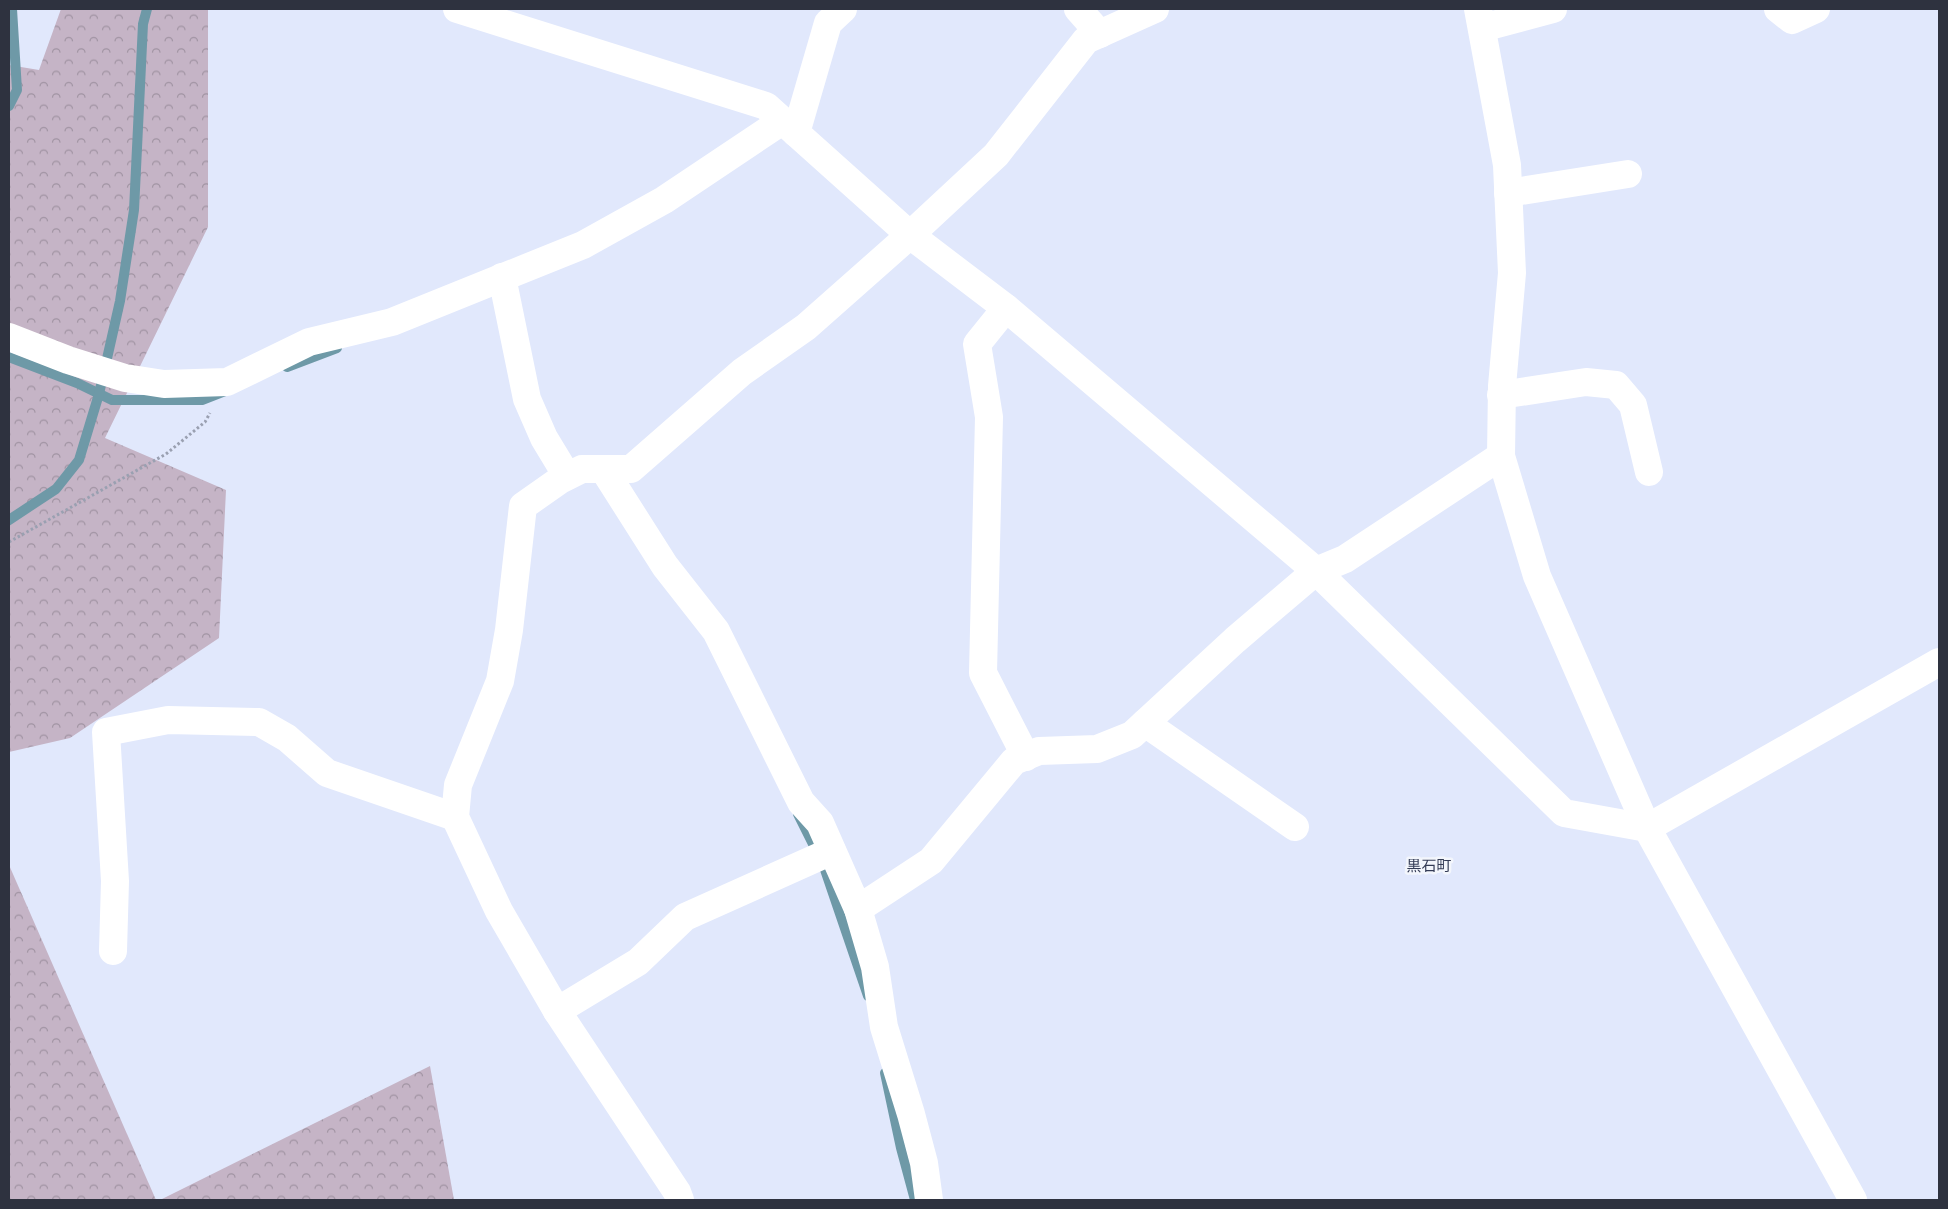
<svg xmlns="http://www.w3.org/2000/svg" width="1948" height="1209" font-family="'Exo 2','Noto Sans JP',sans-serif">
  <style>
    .forest { fill: url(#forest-crowns) }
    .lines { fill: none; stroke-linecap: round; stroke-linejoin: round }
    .stream { stroke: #6e99a7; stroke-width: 10 }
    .path { stroke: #9aa0b1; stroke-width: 3; stroke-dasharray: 2.5 2.5; stroke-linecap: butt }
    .street { stroke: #fff; stroke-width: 28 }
    .secondary { stroke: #fff; stroke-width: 28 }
    .labels { text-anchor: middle; stroke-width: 5; stroke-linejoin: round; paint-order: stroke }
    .neighbourhood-label { font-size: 15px; fill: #333b55; stroke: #f3f6fc }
  </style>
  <defs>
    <pattern id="forest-crowns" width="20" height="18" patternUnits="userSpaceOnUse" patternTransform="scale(1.25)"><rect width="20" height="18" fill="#c5b4c6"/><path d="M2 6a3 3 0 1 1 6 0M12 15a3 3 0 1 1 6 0" fill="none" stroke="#a093a2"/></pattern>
  </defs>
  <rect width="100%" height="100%" fill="#e1e8fc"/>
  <!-- forest -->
  <g class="forest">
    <polygon points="61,9 208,9 208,227 105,438 226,490 219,638 70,738 9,752 9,65 39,70"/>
    <polygon points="9,865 156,1200 9,1200"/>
    <polygon points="430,1066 454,1200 160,1200"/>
  </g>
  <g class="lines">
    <!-- stream -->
    <g class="stream">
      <polyline points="9,106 17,90 12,9"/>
      <polyline points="9,357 77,383 112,400 202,400 225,391"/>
      <polyline points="287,367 337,348"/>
      <polyline points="9,520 56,489 79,460 99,394 120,301 134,210 143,24 147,9"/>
      <polyline points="798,814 823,864 868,996"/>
      <polyline points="885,1073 901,1148 915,1200"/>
    </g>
    <!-- path -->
    <polyline class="path" points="9,542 166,454 205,422 210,413"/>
    <!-- street -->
    <g class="street">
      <polyline points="457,9 766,106 910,235 1006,308 1316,571 1564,813 1647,828 1939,662"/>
      <polyline points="1078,9 1100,34"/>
      <polyline points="1778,9 1792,20 1816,9"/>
      <polyline points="1482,28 1553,9"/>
      <polyline points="796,133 828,23 843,9"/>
      <polyline points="1508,193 1628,174"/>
      <polyline points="502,277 527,399 544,438 567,476"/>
      <polyline points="1006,308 977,344 989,417 983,673 1026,757"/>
      <polyline points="9,337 68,360 125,378 164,384 227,382 309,342 392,322 583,245 664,200 782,121"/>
      <polyline points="1501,395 1586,382 1616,385 1633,405 1649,472"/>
      <polyline points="604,470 665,566 716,631 801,802 820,823 858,909 875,967 884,1027 911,1114 924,1163 929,1200"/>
      <polyline points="1145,723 1295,827"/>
      <polyline points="858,909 931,861 1014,761 1039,751 1097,749 1132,735 1235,640 1316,571 1345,559 1501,456"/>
      <polyline points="113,951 115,881 106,732 168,720 259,722 287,738 327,773 455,817"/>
      <polyline points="557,1011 638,962 685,917 832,851"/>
      <polyline points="680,1200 677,1192 557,1011 499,911 455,817 458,785 500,681 509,630 523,506 560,480 582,469 631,469 742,372 806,327 910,235 996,155 1086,40 1155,9"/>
    </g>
    <!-- secondary -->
    <polyline class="secondary" points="1478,9 1507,165 1512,273 1502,386 1501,456 1537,576 1647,828 1853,1200"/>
  </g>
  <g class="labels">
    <!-- neighbourhood labels -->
    <g class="neighbourhood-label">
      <text x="1429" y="871">黒石町</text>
    </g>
  </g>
  <!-- border -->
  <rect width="1948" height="1209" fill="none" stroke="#2e323f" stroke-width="20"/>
</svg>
